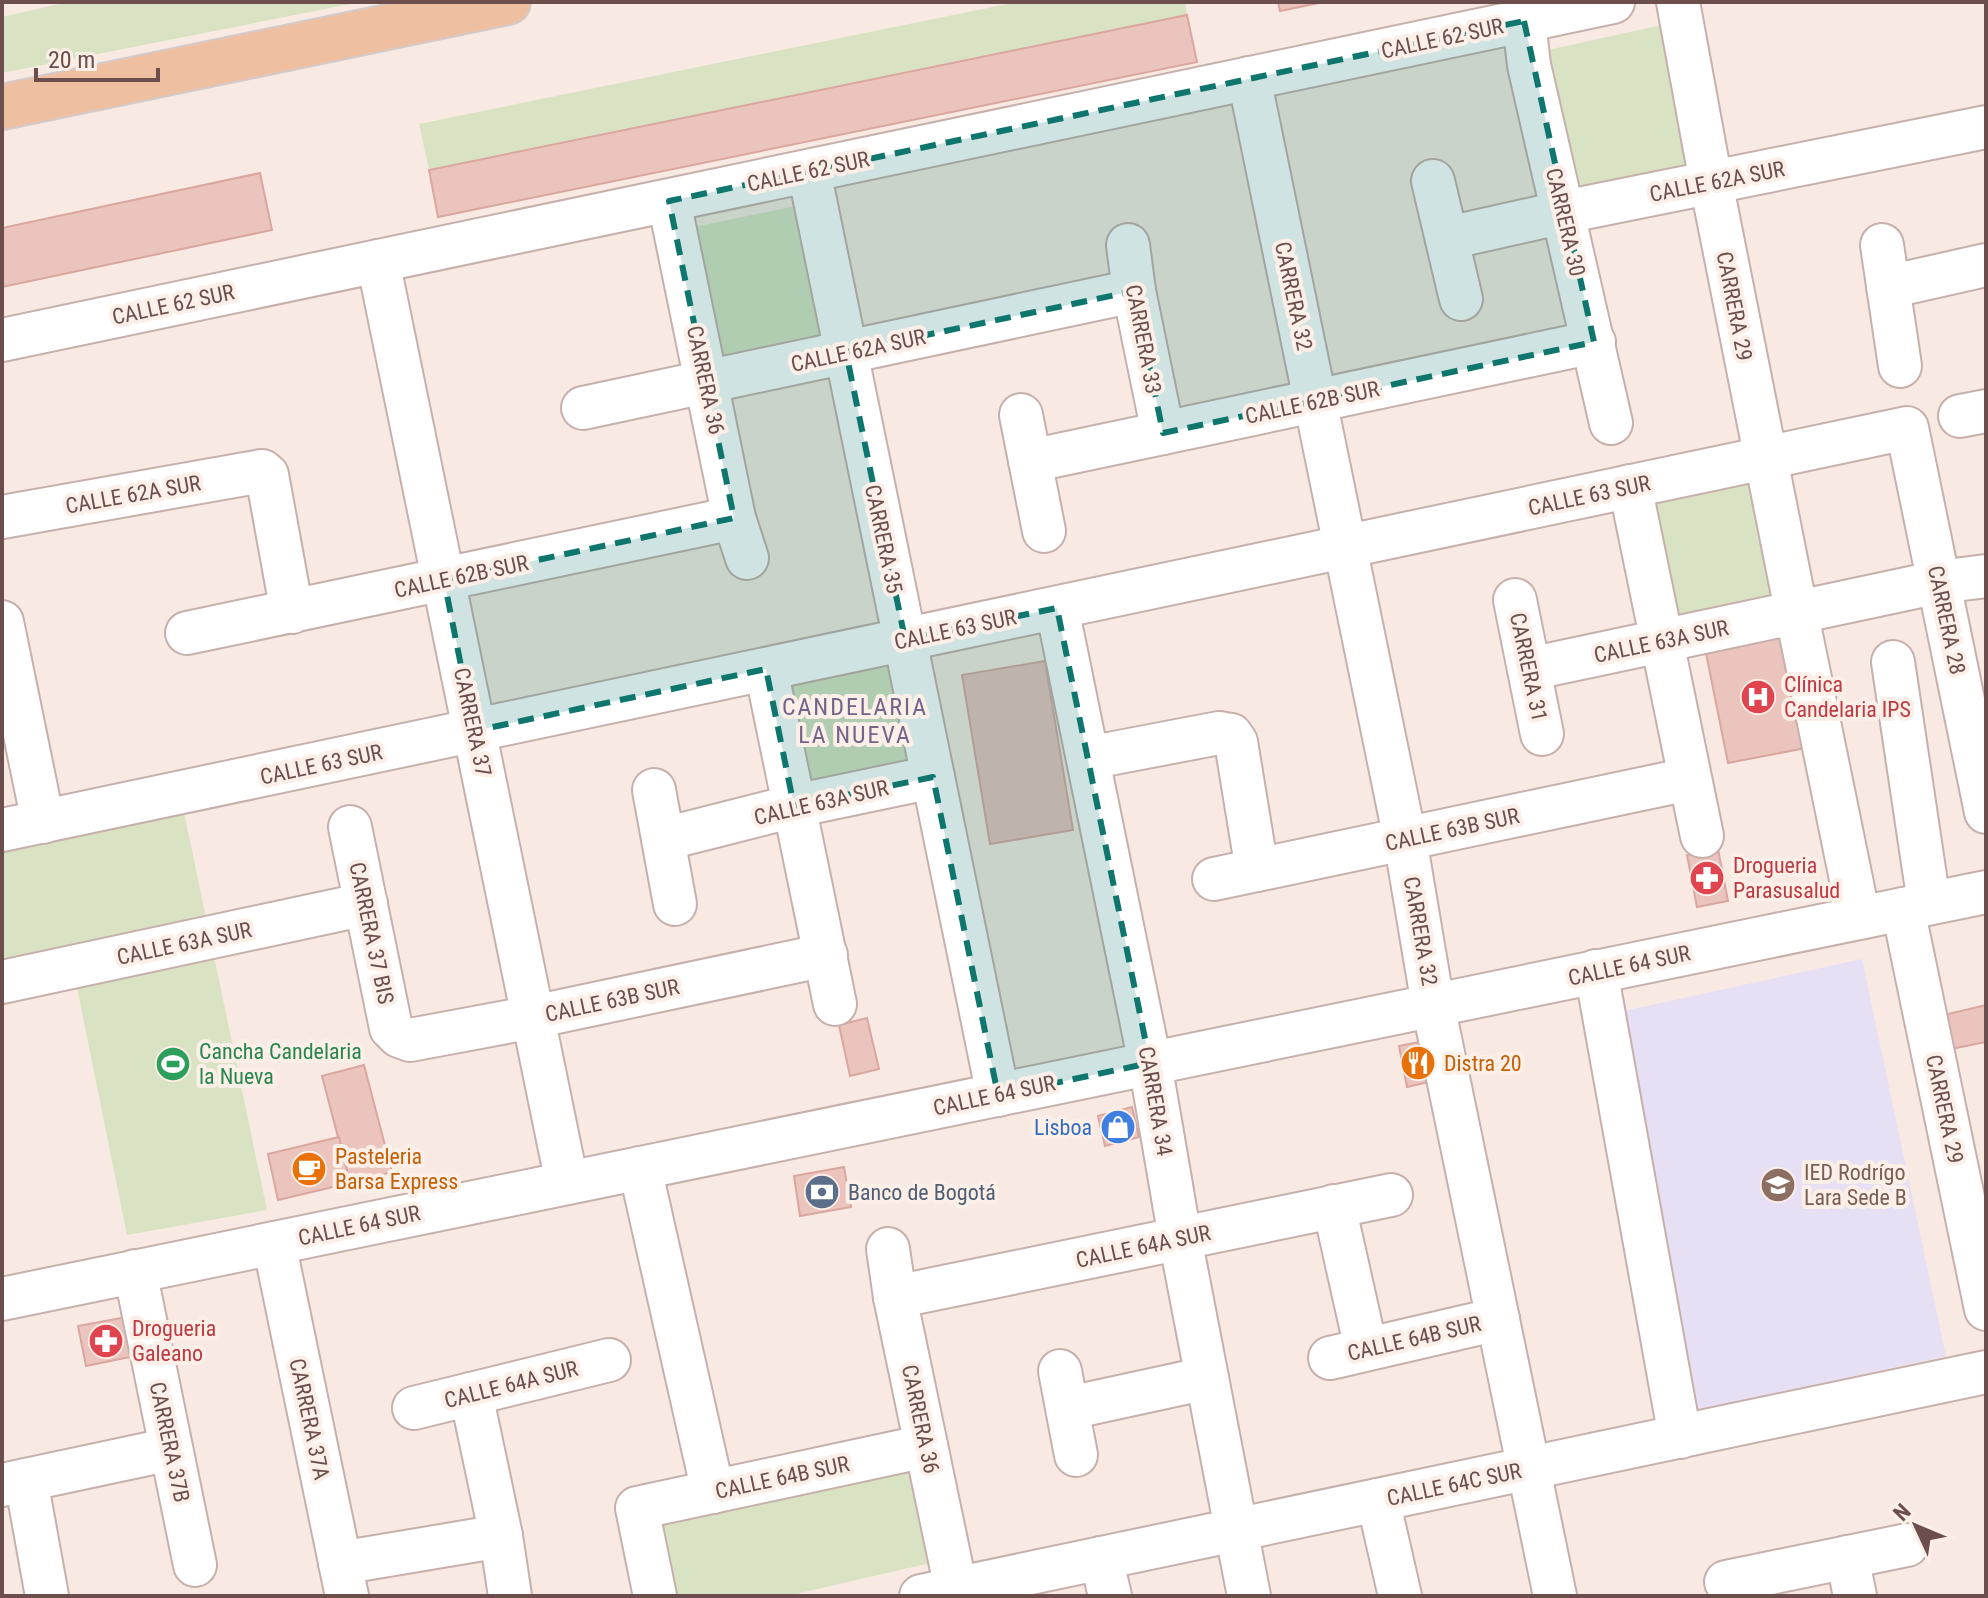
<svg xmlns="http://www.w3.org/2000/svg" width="1988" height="1598" font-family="'Roboto Condensed',sans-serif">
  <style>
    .education { fill: #e7dff4 }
    .green { fill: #d9e3c3 }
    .building { fill: #eac4bd; stroke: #daa7a0; stroke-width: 2 }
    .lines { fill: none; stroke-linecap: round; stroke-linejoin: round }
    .minor-casing { stroke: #c7b0ab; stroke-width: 46 }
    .major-casing { stroke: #d3cac9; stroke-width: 48 }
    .minor { stroke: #fff; stroke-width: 42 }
    .major { stroke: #efbfa2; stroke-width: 44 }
    .marked { fill: #0f766e; fill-opacity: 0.2; stroke: #0f766e; stroke-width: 6; stroke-dasharray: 16 10; stroke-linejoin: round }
    .labels { text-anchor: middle; stroke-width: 8; stroke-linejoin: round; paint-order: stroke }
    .street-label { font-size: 22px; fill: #6c4f4c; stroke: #fcefe7 }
    .health-label { font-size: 22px; fill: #be3a42; stroke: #fcefe7; text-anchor: start }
    .leisure-label { font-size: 22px; fill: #27864d; stroke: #fcefe7; text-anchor: start }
    .food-label { font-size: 22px; fill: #c56008; stroke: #fcefe7; text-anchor: start }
    .shop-label { font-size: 22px; fill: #366cbe; stroke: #fcefe7; text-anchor: end }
    .education-label { font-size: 22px; fill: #785e54; stroke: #fcefe7; text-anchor: start }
    .service-label { font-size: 22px; fill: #4e5e75; stroke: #fcefe7; text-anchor: start }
    .neighbourhood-label { font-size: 24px; letter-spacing: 2px; fill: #736489; stroke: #fcefe7 }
  </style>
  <rect width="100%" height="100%" fill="#f8eae2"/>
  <!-- education -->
  <polygon class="education" points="1862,959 1946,1356 1694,1411 1610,1014"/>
  <!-- green -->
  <g class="green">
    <polygon points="68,2 360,2 2,73 2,17"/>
    <polygon points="1017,2 1185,2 1187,15 429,170 419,124"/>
    <polygon points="1675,22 1707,175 1566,204 1534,53"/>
    <polygon points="815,202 846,352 706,382 675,231"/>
    <polygon points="1765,458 1796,612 1661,640 1630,486"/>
    <polygon points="905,639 933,777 794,806 766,669"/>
    <polygon points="180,793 267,1210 127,1235 73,968 2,982 2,830"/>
    <polygon points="913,1466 935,1562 787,1596 676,1596 660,1524"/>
  </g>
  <!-- building -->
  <g class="building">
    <polygon points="1278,2 1324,2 1280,11"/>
    <polygon points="1187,15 1197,62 438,217 429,170"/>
    <polygon points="260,173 272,230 2,287 2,228"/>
    <polygon points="1788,632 1811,747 1728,763 1705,648"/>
    <polygon points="1045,661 1073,830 990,844 962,675"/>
    <polygon points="1718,849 1728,901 1697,907 1687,855"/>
    <polygon points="1986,1005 1986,1042 1951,1049 1944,1015"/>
    <polygon points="867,1018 879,1069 850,1076 839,1025"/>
    <polygon points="1429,1040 1437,1080 1407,1087 1399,1046"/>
    <polygon points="364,1065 392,1172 350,1183 322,1076"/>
    <polygon points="1132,1107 1139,1137 1105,1146 1098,1116"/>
    <polygon points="339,1137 350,1183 278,1200 268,1154"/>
    <polygon points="844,1167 851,1207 800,1216 794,1176"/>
    <polygon points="127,1317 135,1356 86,1366 78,1326"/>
  </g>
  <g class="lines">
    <defs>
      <g id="minor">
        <polyline points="1678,2 1711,182 1796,610"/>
        <polyline points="1524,21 1529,65 1611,423"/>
        <polyline points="1249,78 1405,839 1433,1005 1555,1596"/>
        <polyline points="809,171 998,1095"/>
        <polyline points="1433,181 1461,299"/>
        <polyline points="669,201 734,518 747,558"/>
        <polyline points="1448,238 1564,212 1986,127"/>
        <polyline points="1128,245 1134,291 1163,433"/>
        <polyline points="1882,245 1900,366"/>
        <polyline points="378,261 567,1183"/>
        <polyline points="1888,287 1986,265"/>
        <polyline points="2,340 1613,2"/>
        <polyline points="583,408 1134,291"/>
        <polyline points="1021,415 1044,531"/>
        <polyline points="1960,416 1986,411"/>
        <polyline points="1030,461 1594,342"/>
        <polyline points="1630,486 1702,836"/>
        <polyline points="2,517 262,471 267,475 292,612"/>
        <polyline points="1515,600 1542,734"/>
        <polyline points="1057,608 1150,1063 1180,1238 1249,1596"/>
        <polyline points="1798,612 1939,582 1986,576"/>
        <polyline points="1797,615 1859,918"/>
        <polyline points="2,622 43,822"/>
        <polyline points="187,633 734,518"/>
        <polyline points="1893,662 1929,903"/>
        <polyline points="766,669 835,1004"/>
        <polyline points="1529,669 1793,613"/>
        <polyline points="1088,758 1219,733 1231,735 1236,742 1257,870"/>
        <polyline points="654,790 675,904"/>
        <polyline points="350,827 391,1028 399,1036 410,1040 533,1017 826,955"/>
        <polyline points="2,830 1907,428 1986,812"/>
        <polyline points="664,839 794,806 933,777"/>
        <polyline points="1214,879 1689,779"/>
        <polyline points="1903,909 1986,1309"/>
        <polyline points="1596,971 1680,1437"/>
        <polyline points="2,982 366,904"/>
        <polyline points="640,1168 713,1492"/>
        <polyline points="1334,1206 1366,1349"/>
        <polyline points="274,1243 347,1596"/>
        <polyline points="888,1249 895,1297 956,1589"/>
        <polyline points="135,1271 195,1565"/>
        <polyline points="895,1297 1391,1195"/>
        <polyline points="2,1299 1986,892"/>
        <polyline points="1330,1358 1498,1319"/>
        <polyline points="1060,1371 1076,1455"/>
        <polyline points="471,1394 501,1536 510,1596"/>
        <polyline points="414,1408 609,1360"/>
        <polyline points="1069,1408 1207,1378"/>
        <polyline points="26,1480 47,1596"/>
        <polyline points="2,1485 171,1449"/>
        <polyline points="1378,1500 1400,1596"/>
        <polyline points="1847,1557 1855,1596"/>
        <polyline points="1101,1558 1110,1596"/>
        <polyline points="340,1563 501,1536"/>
        <polyline points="1726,1582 1907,1545"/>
        <polyline points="655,1596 637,1508 926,1446"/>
        <polyline points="921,1596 1986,1372"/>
      </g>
      <polyline id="major" points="2,107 508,2"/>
    </defs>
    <!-- minor casing -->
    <use href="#minor" class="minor-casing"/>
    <!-- major casing -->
    <use href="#major" class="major-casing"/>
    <!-- minor -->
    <use href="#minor" class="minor"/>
    <!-- major -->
    <use href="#major" class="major"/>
  </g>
  <!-- marked area -->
  <path class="marked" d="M1524,21L1594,342L1163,433L1134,291L846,352L905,639L1057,608L1150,1063L998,1095L933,777L794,806L766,669L474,731L444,580L734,518L669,201Z"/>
  <!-- icons -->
  <defs>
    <symbol id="hospital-disc" viewBox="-11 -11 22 22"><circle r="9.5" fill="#e0444e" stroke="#fcefe7"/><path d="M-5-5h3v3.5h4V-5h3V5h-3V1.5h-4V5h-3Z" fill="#fff"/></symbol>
    <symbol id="pharmacy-disc" viewBox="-11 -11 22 22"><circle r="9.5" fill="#e0444e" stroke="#fcefe7"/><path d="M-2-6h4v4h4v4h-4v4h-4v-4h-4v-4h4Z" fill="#fff"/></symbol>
    <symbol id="restaurant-disc" viewBox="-11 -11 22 22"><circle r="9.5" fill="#e8710a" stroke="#fcefe7"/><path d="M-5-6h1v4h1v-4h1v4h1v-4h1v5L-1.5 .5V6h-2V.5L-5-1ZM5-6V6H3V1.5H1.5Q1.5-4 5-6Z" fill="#fff"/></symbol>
    <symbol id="stadium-disc" viewBox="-11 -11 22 22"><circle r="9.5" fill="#2e9e5b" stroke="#fcefe7"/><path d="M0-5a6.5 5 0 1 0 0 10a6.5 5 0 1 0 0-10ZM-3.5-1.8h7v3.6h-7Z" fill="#fff"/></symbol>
    <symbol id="shop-disc" viewBox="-11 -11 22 22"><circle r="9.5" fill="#3f7fe0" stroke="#fcefe7"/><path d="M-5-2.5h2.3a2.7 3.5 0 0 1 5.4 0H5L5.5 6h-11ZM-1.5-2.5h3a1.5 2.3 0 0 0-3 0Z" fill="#fff"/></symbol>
    <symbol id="cafe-disc" viewBox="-11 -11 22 22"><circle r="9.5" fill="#e8710a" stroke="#fcefe7"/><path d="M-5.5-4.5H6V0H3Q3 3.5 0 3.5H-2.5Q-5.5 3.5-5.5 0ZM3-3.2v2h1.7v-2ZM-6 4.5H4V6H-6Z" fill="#fff"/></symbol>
    <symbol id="school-disc" viewBox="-11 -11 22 22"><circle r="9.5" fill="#8d6e63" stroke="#fcefe7"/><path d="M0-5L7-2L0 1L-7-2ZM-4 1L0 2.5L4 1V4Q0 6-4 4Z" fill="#fff"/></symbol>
    <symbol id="bank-disc" viewBox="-11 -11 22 22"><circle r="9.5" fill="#5c6f8a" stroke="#fcefe7"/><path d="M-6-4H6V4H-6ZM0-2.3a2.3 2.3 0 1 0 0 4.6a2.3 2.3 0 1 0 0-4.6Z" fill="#fff"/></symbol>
  </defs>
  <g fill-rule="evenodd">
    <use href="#hospital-disc" x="1738" y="677" width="40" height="40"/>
    <use href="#pharmacy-disc" x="1687" y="858" width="40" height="40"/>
    <use href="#restaurant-disc" x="1398" y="1043" width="40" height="40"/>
    <use href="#stadium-disc" x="153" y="1044" width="40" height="40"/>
    <use href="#shop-disc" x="1098" y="1107" width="40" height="40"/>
    <use href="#cafe-disc" x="289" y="1149" width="40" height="40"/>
    <use href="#school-disc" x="1758" y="1165" width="40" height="40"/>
    <use href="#bank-disc" x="802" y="1172" width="40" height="40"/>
    <use href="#pharmacy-disc" x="86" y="1321" width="40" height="40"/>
  </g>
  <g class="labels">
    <!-- street labels -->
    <g class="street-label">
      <text transform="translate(1442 38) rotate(-12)" y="8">CALLE 62 SUR</text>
      <text transform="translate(808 171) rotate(-12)" y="8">CALLE 62 SUR</text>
      <text transform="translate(1717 181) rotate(-11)" y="8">CALLE 62A SUR</text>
      <text transform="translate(1566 222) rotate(77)" y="8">CARRERA 30</text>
      <text transform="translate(1294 296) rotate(78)" y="8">CARRERA 32</text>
      <text transform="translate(173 304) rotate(-12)" y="8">CALLE 62 SUR</text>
      <text transform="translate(1735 306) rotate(79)" y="8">CARRERA 29</text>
      <text transform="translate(1144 339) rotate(79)" y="8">CARRERA 33</text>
      <text transform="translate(858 350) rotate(-12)" y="8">CALLE 62A SUR</text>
      <text transform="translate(706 380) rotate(78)" y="8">CARRERA 36</text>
      <text transform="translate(1312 402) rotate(-12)" y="8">CALLE 62B SUR</text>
      <text transform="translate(133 494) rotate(-10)" y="8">CALLE 62A SUR</text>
      <text transform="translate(1589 495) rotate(-12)" y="8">CALLE 63 SUR</text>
      <text transform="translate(884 539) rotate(78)" y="8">CARRERA 35</text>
      <text transform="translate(461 576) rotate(-12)" y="8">CALLE 62B SUR</text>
      <text transform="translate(1947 620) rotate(78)" y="8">CARRERA 28</text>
      <text transform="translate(955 629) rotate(-12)" y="8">CALLE 63 SUR</text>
      <text transform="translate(1661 641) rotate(-12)" y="8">CALLE 63A SUR</text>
      <text transform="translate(1529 667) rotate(78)" y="8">CARRERA 31</text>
      <text transform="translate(473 722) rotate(78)" y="8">CARRERA 37</text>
      <text transform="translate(321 764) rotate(-12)" y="8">CALLE 63 SUR</text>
      <text transform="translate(821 802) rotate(-13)" y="8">CALLE 63A SUR</text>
      <text transform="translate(1452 829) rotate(-12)" y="8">CALLE 63B SUR</text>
      <text transform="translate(1421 931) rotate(80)" y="8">CARRERA 32</text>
      <text transform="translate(372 933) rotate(78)" y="8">CARRERA 37 BIS</text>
      <text transform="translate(184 943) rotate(-12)" y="8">CALLE 63A SUR</text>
      <text transform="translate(1629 965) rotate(-12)" y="8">CALLE 64 SUR</text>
      <text transform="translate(612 1000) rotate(-12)" y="8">CALLE 63B SUR</text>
      <text transform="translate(994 1095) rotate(-12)" y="8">CALLE 64 SUR</text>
      <text transform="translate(1156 1101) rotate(80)" y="8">CARRERA 34</text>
      <text transform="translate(1945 1109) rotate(78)" y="8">CARRERA 29</text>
      <text transform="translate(359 1225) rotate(-12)" y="8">CALLE 64 SUR</text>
      <text transform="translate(1143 1246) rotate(-12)" y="8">CALLE 64A SUR</text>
      <text transform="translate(1414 1338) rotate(-13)" y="8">CALLE 64B SUR</text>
      <text transform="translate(511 1384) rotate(-14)" y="8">CALLE 64A SUR</text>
      <text transform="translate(310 1419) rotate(78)" y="8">CARRERA 37A</text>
      <text transform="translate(921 1419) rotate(78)" y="8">CARRERA 36</text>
      <text transform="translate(170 1442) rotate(78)" y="8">CARRERA 37B</text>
      <text transform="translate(782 1477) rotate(-12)" y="8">CALLE 64B SUR</text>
      <text transform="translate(1454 1484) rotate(-12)" y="8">CALLE 64C SUR</text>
    </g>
    <!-- health labels -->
    <g class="health-label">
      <text x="1784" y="692">Clínica<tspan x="1784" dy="25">Candelaria IPS</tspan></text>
      <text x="1733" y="873">Drogueria<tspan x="1733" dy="25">Parasusalud</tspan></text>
      <text x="132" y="1336">Drogueria<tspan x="132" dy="25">Galeano</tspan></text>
    </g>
    <!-- leisure labels -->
    <g class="leisure-label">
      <text x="199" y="1059">Cancha Candelaria<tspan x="199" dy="25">la Nueva</tspan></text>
    </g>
    <!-- food labels -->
    <g class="food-label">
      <text x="1444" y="1071">Distra 20</text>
      <text x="335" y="1164">Pasteleria<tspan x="335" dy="25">Barsa Express</tspan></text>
    </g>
    <!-- shop labels -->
    <g class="shop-label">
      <text x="1092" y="1135">Lisboa</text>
    </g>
    <!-- education labels -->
    <g class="education-label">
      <text x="1804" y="1180">IED Rodrígo<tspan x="1804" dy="25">Lara Sede B</tspan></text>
    </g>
    <!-- service labels -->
    <g class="service-label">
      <text x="848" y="1200">Banco de Bogotá</text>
    </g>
    <!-- neighbourhood labels -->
    <g class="neighbourhood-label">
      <text x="855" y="715">CANDELARIA<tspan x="855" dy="28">LA NUEVA</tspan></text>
    </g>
  </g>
  <!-- border -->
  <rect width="1988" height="1598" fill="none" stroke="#6c4f4c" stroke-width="8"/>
  <!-- north arrow -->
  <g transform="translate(1916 1526) rotate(314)" stroke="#fcefe7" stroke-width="6" paint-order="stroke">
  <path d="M0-6L14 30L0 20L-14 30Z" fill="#6c4f4c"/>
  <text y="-12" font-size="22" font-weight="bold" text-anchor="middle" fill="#6c4f4c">N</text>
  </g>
  <!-- scale -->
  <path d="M36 68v12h122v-12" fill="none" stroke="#6c4f4c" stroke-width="4"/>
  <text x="48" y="68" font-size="24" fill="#6c4f4c" stroke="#fcefe7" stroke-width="6" paint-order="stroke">20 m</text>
</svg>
